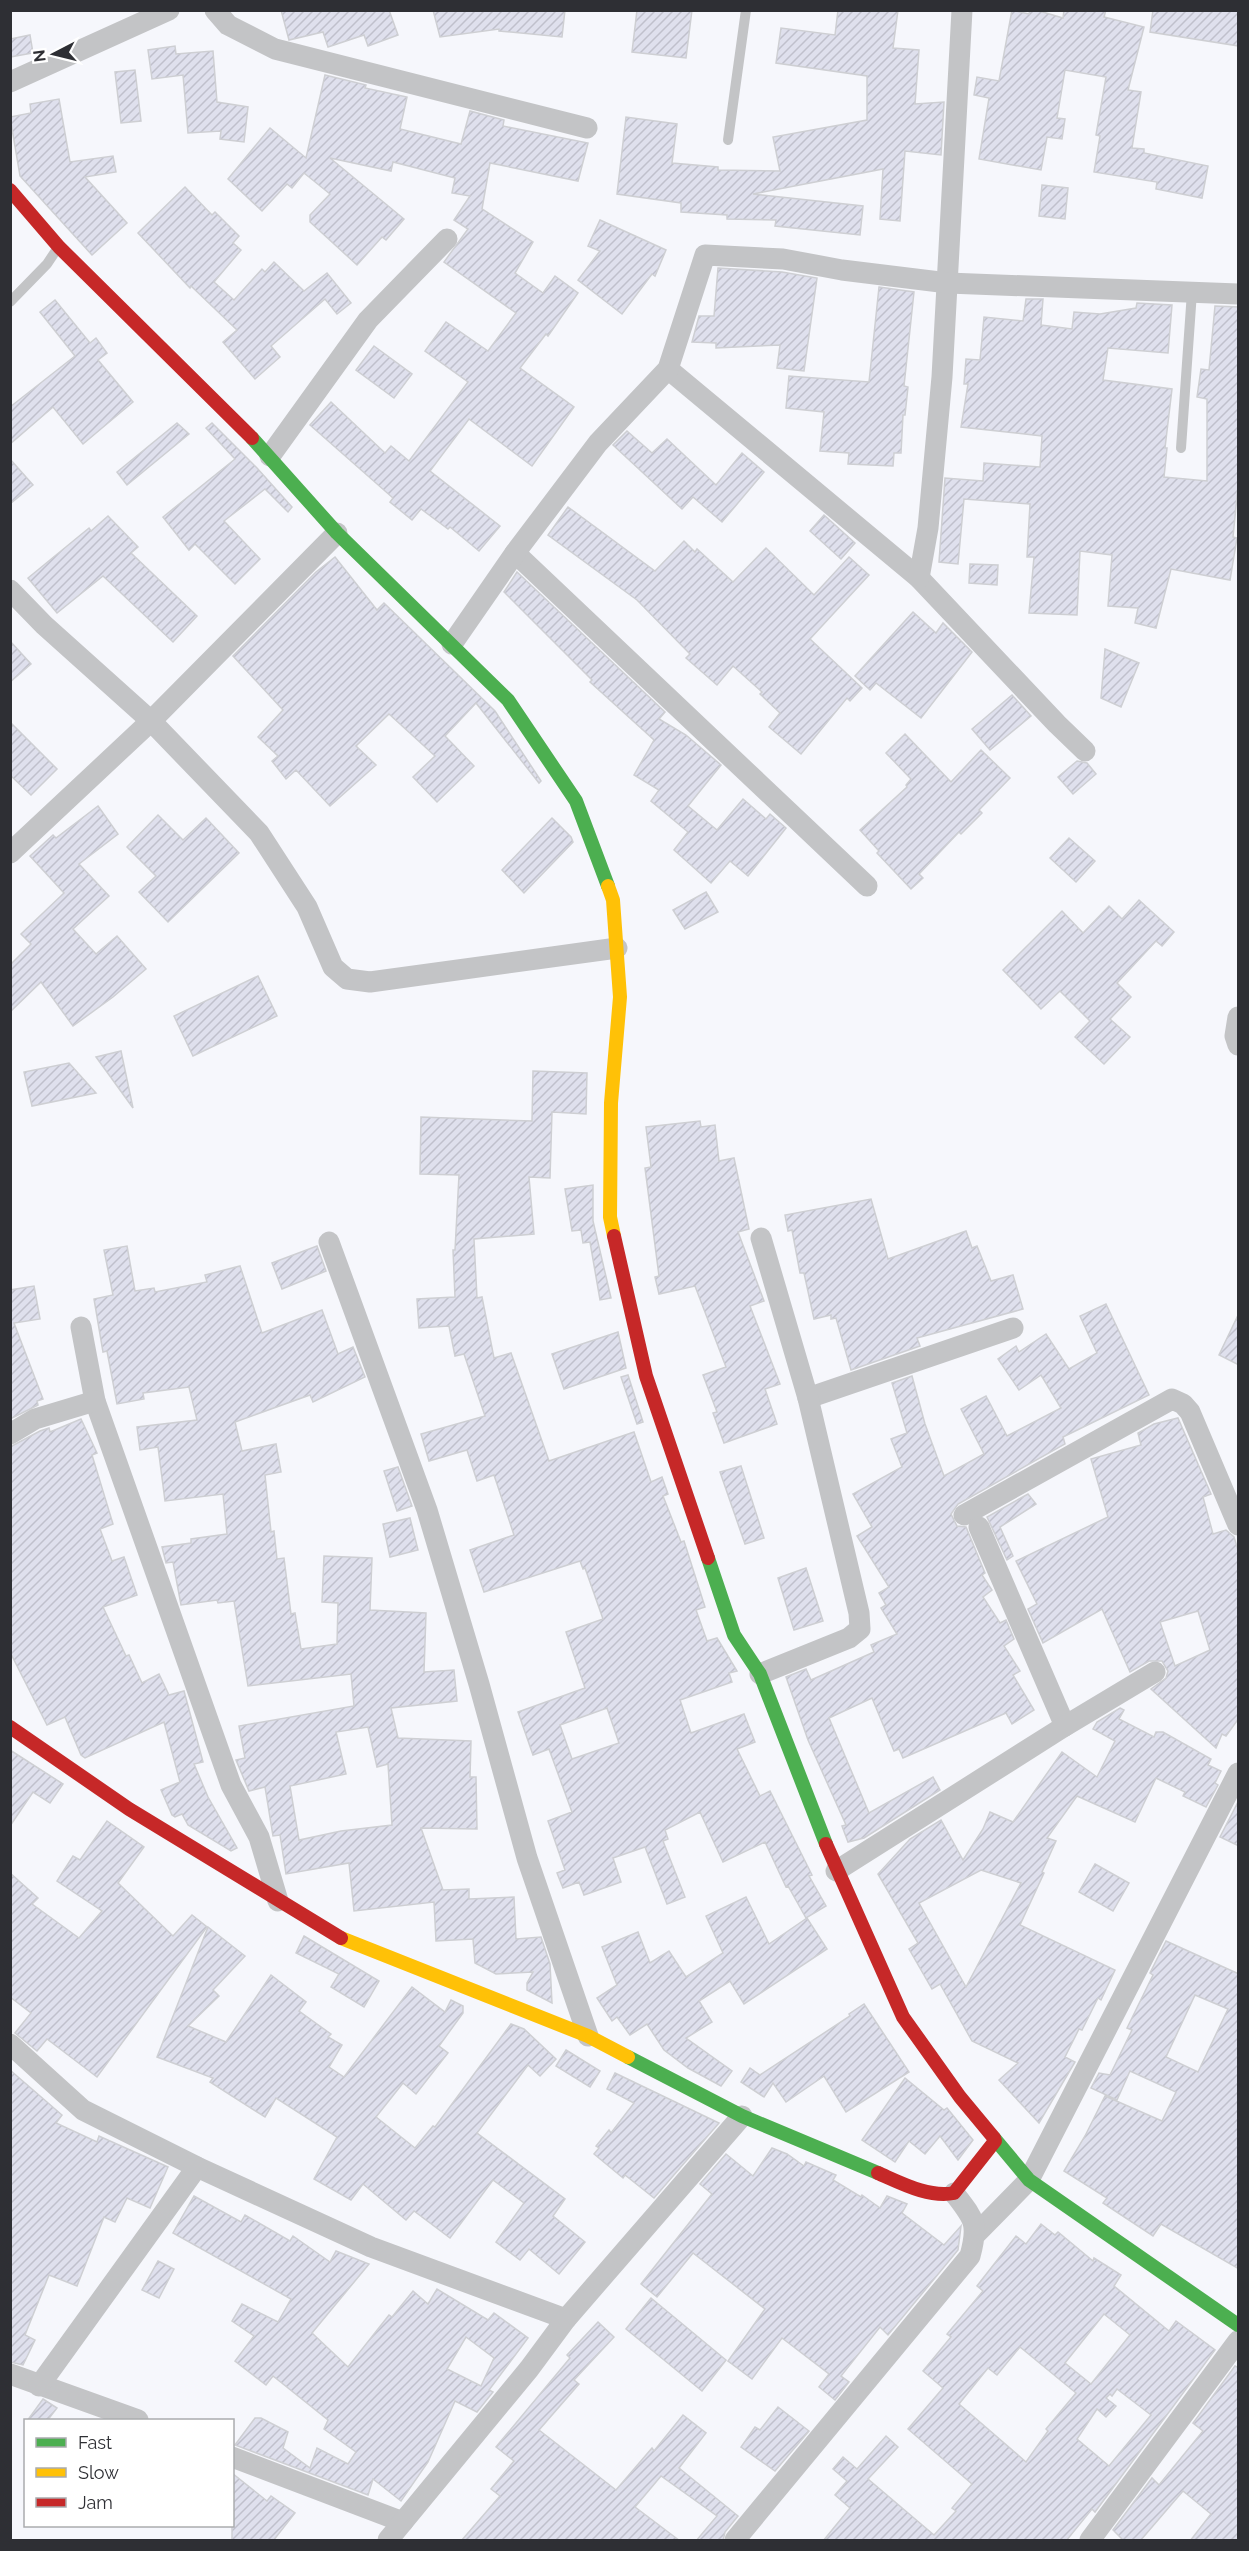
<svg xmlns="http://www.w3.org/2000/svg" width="1249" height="2551" font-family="Raleway,sans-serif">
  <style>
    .building { fill: url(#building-hatch); stroke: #cecfd3; stroke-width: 1.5; fill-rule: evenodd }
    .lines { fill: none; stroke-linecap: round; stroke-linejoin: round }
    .lane { stroke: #c3c4c6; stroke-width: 10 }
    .street { stroke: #c3c4c6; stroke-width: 21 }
    .fast { stroke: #4caf50; stroke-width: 14 }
    .slow { stroke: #ffc107; stroke-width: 14 }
    .jam { stroke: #c62828; stroke-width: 14 }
  </style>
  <defs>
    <pattern id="building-hatch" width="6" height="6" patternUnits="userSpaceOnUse" patternTransform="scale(1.5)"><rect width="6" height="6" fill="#dfe0ed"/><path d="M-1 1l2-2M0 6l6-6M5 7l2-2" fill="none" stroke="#c0c0cc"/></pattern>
  </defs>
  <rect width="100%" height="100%" fill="#f6f7fc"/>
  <!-- building -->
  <g class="building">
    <polygon points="281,10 389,10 398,35 368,46 364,35 328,47 323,32 289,40"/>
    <polygon points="433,10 565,10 562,37 499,31 499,29 440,37"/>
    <polygon points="637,10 692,10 686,58 632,52"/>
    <polygon points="838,10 898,10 893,48 919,50 915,104 944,102 941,155 905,151 900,221 880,219 883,169 753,194 863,206 860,235 775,226 776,220 727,219 727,215 681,212 681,203 617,194 626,117 677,124 672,163 718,167 718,170 780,171 773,137 867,120 867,76 776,63 781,28 835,35"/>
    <polygon points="1012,10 1029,14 1030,10 1036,10 1063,18 1064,10 1106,10 1104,17 1144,27 1128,90 1141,92 1132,148 1144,149 1144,153 1208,166 1202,198 1156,189 1157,182 1094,172 1100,136 1096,135 1106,77 1065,70 1057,118 1065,119 1062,139 1047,137 1041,170 979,159 989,98 974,95 977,77 999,81"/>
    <polygon points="1153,10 1239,10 1239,46 1150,32"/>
    <polygon points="30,35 33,53 10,57 10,39"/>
    <polygon points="175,46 176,54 213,51 217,102 248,107 244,142 220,139 221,131 188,133 183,75 152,79 148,50"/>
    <polygon points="135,70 141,121 121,123 115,72"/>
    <polygon points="325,75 366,85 365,88 407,97 400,129 461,144 470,111 504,120 503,126 588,143 578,181 490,163 482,209 533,242 515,273 543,293 555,276 578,293 548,336 546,334 520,368 574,407 532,466 469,419 430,471 500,526 479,551 450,527 448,529 421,509 412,520 390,502 393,498 310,425 331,402 385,453 391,446 409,461 468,382 425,351 446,322 488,351 516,313 444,262 468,229 454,220 470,196 452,193 455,178 393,162 391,171 330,158 404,219 386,240 382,237 357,265 310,222 310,215 330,194 304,173 292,188 287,184 262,211 228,179 270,128 306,158"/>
    <polygon points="59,99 70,162 113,156 116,172 85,177 127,223 92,255 20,176 10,117 31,113 30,104"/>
    <polygon points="1042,185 1068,188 1065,219 1039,216"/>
    <polygon points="185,187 212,215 215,212 239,236 233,243 241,250 214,282 234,300 262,269 265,272 274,262 304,291 327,273 351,303 337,314 325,299 271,346 280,357 255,379 223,342 237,330 191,286 190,288 138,233"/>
    <polygon points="600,220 666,250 655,276 652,274 622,314 578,280 600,251 588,246"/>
    <polygon points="718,268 782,272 817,278 804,371 777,368 780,345 716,348 716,343 692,342 699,316 714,316"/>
    <polygon points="879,287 914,292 904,386 908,387 905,415 903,415 901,453 894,453 893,466 848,464 849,453 820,451 824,412 786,408 789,376 869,382"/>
    <polygon points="1026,299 1043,299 1041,325 1072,329 1074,312 1100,314 1136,308 1137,303 1172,305 1168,353 1108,348 1103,380 1172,389 1165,448 1167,448 1164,477 1207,481 1207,399 1197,397 1201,369 1209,370 1215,306 1239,307 1239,476 1233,537 1237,538 1230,580 1171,569 1156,628 1135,623 1138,608 1108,606 1112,555 1080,551 1077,615 1029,613 1034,557 1027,557 1030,504 964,499 958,564 939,562 945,478 983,481 984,463 1040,467 1042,436 961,427 968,384 964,384 966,359 980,360 984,317 1023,321"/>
    <polygon points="55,300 90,343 96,338 107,353 98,360 133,402 83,444 53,407 10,444 10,407 75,356 40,312"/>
    <polygon points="374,346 412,374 394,398 356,370"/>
    <polygon points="177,423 189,434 127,485 117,472"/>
    <polygon points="212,423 257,468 292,507 288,512 265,489 224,521 260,559 235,584 195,544 189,550 163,517 235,459 206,428"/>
    <polygon points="627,431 652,453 667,439 716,485 742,453 764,472 722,522 693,497 682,509 613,445"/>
    <polygon points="10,459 33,485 10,504"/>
    <polygon points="568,507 655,571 684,541 695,552 697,549 733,582 766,548 814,595 849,557 869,575 810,639 862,688 850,701 847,698 801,754 769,727 780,713 760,694 762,692 733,666 717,685 686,658 690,654 637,600 548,535"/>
    <polygon points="824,515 855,543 841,559 810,531"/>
    <polygon points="108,516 138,547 131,553 197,616 173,642 103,576 57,613 28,578 89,528 91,531"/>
    <polygon points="335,557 377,610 384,603 495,711 541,781 539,783 476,703 445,736 474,766 437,802 413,777 435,756 389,714 356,746 376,765 330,806 296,770 286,779 272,761 278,756 258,737 283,710 233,656 316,572"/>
    <polygon points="970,564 998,565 997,585 969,583"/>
    <polygon points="517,572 665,712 659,719 686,735 721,765 688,806 717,830 743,799 766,819 770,814 786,828 748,876 730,861 711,883 674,850 688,832 651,801 659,790 634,775 654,740 590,682 592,680 504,592"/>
    <polygon points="913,612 936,633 943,623 972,652 921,718 876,683 870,690 855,676"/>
    <polygon points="10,641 31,664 10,682"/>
    <polygon points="1105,649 1139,663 1121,707 1101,698"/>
    <polygon points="1012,695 1031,716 990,750 972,729"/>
    <polygon points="10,722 57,769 31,795 10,775"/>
    <polygon points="905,734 951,782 981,750 1010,778 979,810 982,813 961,834 959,832 919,874 923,878 911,889 877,853 879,851 860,830 907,787 906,785 911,779 886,753"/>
    <polygon points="1077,761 1087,763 1096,774 1073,794 1058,777"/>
    <polygon points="98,806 118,834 79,864 109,896 73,929 96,954 117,936 146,969 113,997 73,1026 41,982 10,1012 10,965 31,944 21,934 64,893 30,856 53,835 56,838"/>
    <polygon points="158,815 183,840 206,818 239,853 168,922 139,892 156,876 127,847"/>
    <polygon points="552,818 571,837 573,842 524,893 502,870"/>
    <polygon points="1069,838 1095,861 1076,882 1050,858"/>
    <polygon points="706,892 718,912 685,929 673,910"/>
    <polygon points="1139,900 1174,932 1162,946 1156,941 1117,983 1131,997 1110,1019 1130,1037 1104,1064 1075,1037 1090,1021 1060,991 1041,1009 1003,970 1062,911 1083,933 1109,906 1122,919"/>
    <polygon points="258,976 277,1016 193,1056 174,1016"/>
    <polygon points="121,1051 133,1108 96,1057"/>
    <polygon points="69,1063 96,1093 32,1106 24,1072"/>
    <path d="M533,1071L587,1073L586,1114L552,1112L550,1178L529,1177L534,1234L474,1239L477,1298L482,1297L494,1358L511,1353L549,1461L634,1432L651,1482L662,1477L668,1494L663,1496L681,1542L684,1541L705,1607L696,1610L707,1641L717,1638L737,1671L729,1673L732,1682L680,1700L691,1733L744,1714L755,1742L737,1749L760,1796L770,1791L812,1875L809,1876L826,1906L806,1918L788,1886L786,1887L765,1842L723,1862L700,1812L665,1830L668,1839L663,1841L685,1897L667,1904L645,1847L613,1858L621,1882L584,1895L579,1882L563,1888L557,1873L565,1870L548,1821L572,1812L549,1749L533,1755L518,1712L585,1688L566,1632L603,1619L585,1568L583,1569L580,1561L484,1592L470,1550L514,1535L494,1475L477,1481L467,1450L429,1461L421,1434L485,1416L464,1354L455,1356L449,1326L419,1328L417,1299L455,1297L453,1250H455L459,1175L420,1174L421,1117L532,1121ZM607,1708L619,1743L572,1759L560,1725Z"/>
    <polygon points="700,1121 701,1127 715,1125 719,1161 734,1158 749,1229 738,1232 764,1301 750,1306 780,1384 765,1389 777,1424 724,1443 713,1413 717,1412 703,1375 726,1367 695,1286 659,1294 655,1277 659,1276 645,1168 651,1167 646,1127"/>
    <polygon points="593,1185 593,1221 611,1298 600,1300 590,1242 583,1243 581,1230 572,1231 565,1189"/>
    <polygon points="871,1199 888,1259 966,1231 972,1248 977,1246 991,1281 1013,1275 1023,1309 917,1338 920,1346 851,1370 836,1318 831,1319 831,1315 814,1319 804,1273 800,1273 792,1230 788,1231 785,1215"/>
    <path d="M127,1246L135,1291L154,1288L155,1292L207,1282L205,1275L240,1266L262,1333L322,1310L338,1354L353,1347L365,1377L313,1402L310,1395L235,1422L242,1451L276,1444L281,1472L265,1475L271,1532L274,1531L277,1559L284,1558L291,1614L295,1613L301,1649L337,1644L338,1603L322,1602L324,1556L372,1558L370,1610L426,1613L424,1672L454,1670L457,1701L391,1708L398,1738L471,1741L470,1777H476L477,1829L421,1828L443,1890L469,1889V1899L514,1897L516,1939L541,1937L550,1964L552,2003L527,1990V1983L533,1972L496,1974L475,1963L473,1939L436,1941L434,1902L354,1911L349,1863L286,1874L280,1835L273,1836L265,1787L249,1791L236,1760L245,1758L239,1726L354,1706L351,1674L248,1686L234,1601L218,1603L217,1600L181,1605L173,1562L166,1563L162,1547L191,1543V1539L227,1534L223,1494L165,1501L158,1447L140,1450L137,1427L197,1420L189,1387L143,1393L144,1399L117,1404L107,1351L103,1352L94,1299L113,1295L104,1250ZM368,1727L377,1767L388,1764L392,1825L341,1831L299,1840L290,1786L346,1774L336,1732Z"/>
    <polygon points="317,1246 326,1271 282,1289 272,1263"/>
    <polygon points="34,1286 40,1319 14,1323 43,1399 37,1401 38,1405 10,1419 10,1290"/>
    <polygon points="1106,1304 1149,1395 1063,1437 1065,1444 958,1504 951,1514 957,1526 966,1527 985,1573 982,1575 992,1590 983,1597 1000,1623 1006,1620 1014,1639 1004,1646 1020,1671 1013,1675 1034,1710 1012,1724 1006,1713 903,1758 899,1749 894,1751 872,1698 829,1718 869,1813 933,1777 940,1790 864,1838 848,1842 842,1826 846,1825 808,1740 786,1677 806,1669 811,1680 874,1652 871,1645 897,1634 881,1608 886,1605 879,1593 889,1587 857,1536 872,1527 853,1494 902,1467 891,1439 907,1433 892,1383 912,1376 925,1424 944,1476 984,1454 961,1409 986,1396 1007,1436 1061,1408 1041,1375 1019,1390 998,1359 1016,1346 1019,1352 1046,1334 1069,1369 1097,1353 1080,1316"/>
    <polygon points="1239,1313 1239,1365 1219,1355"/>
    <polygon points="618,1332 626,1368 564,1389 552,1354"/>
    <polygon points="628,1375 643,1422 637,1424 621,1377"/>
    <path d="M1178,1418L1211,1494L1203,1497L1213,1534L1226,1530L1234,1537L1239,1553V1718L1226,1736L1222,1734L1216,1748L1151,1689L1166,1678L1168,1671L1162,1661H1149L1130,1672L1102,1609L1043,1643L1028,1609L1037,1604L1016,1561L1108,1517L1091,1459L1141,1445L1138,1433L1154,1424ZM1198,1611L1210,1650L1175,1666L1160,1622Z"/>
    <polygon points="81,1419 97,1453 92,1455 113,1524 100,1529 112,1561 124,1557 137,1595 103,1607 126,1656 129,1655 142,1683 159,1674 169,1695 184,1691 203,1762 194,1764 208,1797 237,1848 231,1851 188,1825 182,1814 175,1817 172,1815 161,1790 180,1782 164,1722 85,1758 81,1755 65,1717 47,1725 10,1652 10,1447 40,1431 49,1428 50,1432"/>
    <polygon points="741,1466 764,1538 745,1544 720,1472"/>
    <polygon points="398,1467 412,1506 397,1511 384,1471"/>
    <polygon points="1028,1494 1036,1504 1000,1527 1013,1556 1007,1560 987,1517"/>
    <polygon points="410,1518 418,1550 390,1557 383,1524"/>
    <polygon points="806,1568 823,1621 794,1630 778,1578"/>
    <path d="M1120,1708L1124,1710L1119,1719L1154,1737L1156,1732H1163L1211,1759L1208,1765L1221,1771L1215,1783L1218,1785L1206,1807L1183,1796L1185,1792L1156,1778L1135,1822L1077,1796L1047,1838L1056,1841L1042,1872L1044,1873L1020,1925L1115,1970L1101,2000L1098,1998L1082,2030L1079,2029L1065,2057L1075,2062L1039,2123L999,2080L1018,2063L972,2041L940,1984L932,1989L909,1949L918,1943L878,1874L910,1839L941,1820L963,1860L983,1829L990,1812L1013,1822L1062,1752L1097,1777L1115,1741L1093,1729L1097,1722ZM981,1870L1021,1883L966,1987L919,1903Z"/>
    <polygon points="10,1750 63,1784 50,1803 33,1792 10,1826"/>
    <polygon points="1239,1800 1239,1846 1220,1837"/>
    <polygon points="107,1821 144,1847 118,1883 173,1936 192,1915 207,1927 97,2077 47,2039 37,2051 15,2033 31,2013 10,1997 10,1873 38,1898 32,1904 79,1938 102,1911 57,1881 73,1856 80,1860"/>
    <polygon points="1095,1864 1129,1883 1113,1911 1079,1892"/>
    <polygon points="746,1897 769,1944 807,1918 827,1949 744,2004 730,1981 699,2001 712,2022 686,2038 732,2071 721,2086 688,2068 664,2050 647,2024 630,2035 617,2017 612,2021 597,1998 617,1985 602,1947 638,1932 650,1963 669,1951 686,1977 723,1953 706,1916"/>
    <polygon points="208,1927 245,1956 213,1990 219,1996 188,2026 226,2042 271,1975 306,2002 299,2011 331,2034 328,2037 342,2045 329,2067 344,2077 412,1987 445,2012 451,2000 463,2006 463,2013 439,2046 448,2053 416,2094 403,2083 376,2117 415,2148 433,2126 435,2127 511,2024 524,2029 556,2059 540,2076 528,2065 477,2133 565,2199 553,2216 585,2242 559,2274 529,2249 520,2260 496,2242 524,2203 493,2180 450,2238 414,2211 406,2220 363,2184 351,2200 314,2179 337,2137 276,2098 265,2117 210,2082 213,2078 157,2057"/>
    <polygon points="304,1936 379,1981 364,2007 331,1987 339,1974 296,1953"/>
    <path d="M1166,1941L1239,1974V2269L1161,2224L1153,2236L1103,2203L1107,2198L1064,2171L1085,2136L1105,2096L1162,2121L1176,2092L1130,2071L1117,2100L1091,2088L1099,2073L1110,2075L1132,2030L1127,2028L1153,1975L1150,1973ZM1195,1995L1228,2009L1198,2072L1166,2057Z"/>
    <polygon points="864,2004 909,2072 846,2112 824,2076 786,2102 773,2083 764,2097 741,2082 750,2068 760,2075 850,2016 849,2014"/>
    <polygon points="566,2050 600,2071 590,2087 556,2066"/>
    <polygon points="10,2070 62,2115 56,2123 97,2142 99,2136 168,2167 150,2208 127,2198 115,2222 104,2217 77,2286 49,2275 25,2335 35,2340 23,2365 10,2362"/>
    <polygon points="615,2073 719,2123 654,2198 625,2175 623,2178 594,2154 599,2148 596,2146 609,2130 611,2133 634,2103 607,2089"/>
    <polygon points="905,2078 944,2110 947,2108 973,2140 958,2160 940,2136 925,2154 909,2141 895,2162 862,2140"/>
    <polygon points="772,2148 787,2154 804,2166 806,2162 836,2175 833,2180 861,2197 862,2195 880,2208 887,2196 907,2204 902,2213 944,2245 961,2226 958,2250 888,2335 880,2327 841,2376 849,2382 835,2400 819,2387 829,2374 782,2338 752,2379 728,2361 765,2309 693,2253 657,2297 641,2284 712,2194 700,2184 726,2154 753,2176"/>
    <path d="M194,2196L241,2222L245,2215L290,2241L293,2236L330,2262L336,2251L369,2264L312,2333L348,2367L389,2315L392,2317L413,2291L428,2304L437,2289L488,2320L494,2313L528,2338L489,2390L493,2392L477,2412L455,2401L428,2462L401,2501L373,2479L368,2495L235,2445L255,2418H261L288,2432L283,2448L310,2468L317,2448L348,2464L356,2452L324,2429L328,2420L273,2376L266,2385L235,2361L254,2336L232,2321L242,2304L278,2322L291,2299L173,2233ZM466,2337L494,2358L481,2386L447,2369Z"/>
    <path d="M1041,2224L1055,2235L1058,2232L1093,2261L1094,2258L1121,2275L1114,2286L1169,2331L1176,2321L1215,2350L1095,2512L1092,2509L1066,2541H823L850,2508L835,2495L847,2481L833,2469L843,2457L857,2469L886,2436L898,2447L868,2479L934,2535L956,2511L952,2508L972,2484L908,2429L943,2388L923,2371L951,2337L947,2334L983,2291L977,2286L1016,2236L1026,2244ZM1104,2314L1130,2335L1091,2384L1065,2363ZM1020,2347L1076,2393L1046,2429L1048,2431L1026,2462L959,2404L988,2368L997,2375ZM1117,2389L1151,2415L1109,2466L1077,2439L1097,2409L1106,2417L1116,2406L1106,2398L1110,2394L1112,2396Z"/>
    <polygon points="158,2261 174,2269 159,2298 142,2290"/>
    <polygon points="651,2298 726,2360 702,2391 626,2329"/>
    <polygon points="598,2322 614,2337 574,2380 579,2384 539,2430 616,2490 652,2448 654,2451 683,2415 706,2433 679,2468 738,2516 725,2532 723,2541 696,2541 717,2516 661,2476 635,2507 680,2541 461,2541 500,2496 491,2489 514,2461 496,2447 570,2358 567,2355"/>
    <polygon points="1235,2366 1239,2368 1239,2541 1190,2541 1211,2514 1183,2491 1140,2541 1124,2541 1113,2530 1152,2478 1159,2485 1203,2431 1193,2423"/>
    <polygon points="43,2399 57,2408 47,2421 27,2421"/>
    <polygon points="778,2407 809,2431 775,2471 741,2447 755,2427 760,2430"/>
    <polygon points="232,2473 267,2501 271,2496 295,2513 273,2541 232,2541"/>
  </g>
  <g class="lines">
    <!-- lane -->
    <g class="lane">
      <polyline points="728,140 746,10"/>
      <polyline points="10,302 47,264 57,249"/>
      <polyline points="1181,448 1192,292"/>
    </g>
    <!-- street -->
    <g class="street">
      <polyline points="215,10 228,25 275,49 587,128"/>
      <polyline points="10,82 169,10"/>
      <polyline points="668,369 919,578 1057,724 1085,751"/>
      <polyline points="270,456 368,320 447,239"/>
      <polyline points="515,553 867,886"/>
      <polyline points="919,578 928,528 942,377 962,10"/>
      <polyline points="10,590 44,625 151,721 259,833 307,907 333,967 347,979 370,982 617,948"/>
      <polyline points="452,644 515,553 598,443 668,369 705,255 783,259 842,270 948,283 1238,294"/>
      <polyline points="10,853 151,721 337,533"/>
      <polyline points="1238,1017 1235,1036 1238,1045"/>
      <polyline points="329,1242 427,1510 479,1684 527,1858 588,2036"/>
      <polyline points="81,1327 95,1401 231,1785 259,1837 278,1901"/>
      <polyline points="808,1398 1013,1328"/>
      <polyline points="10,1434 35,1419 95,1401"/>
      <polyline points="964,1515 1172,1399 1183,1404 1190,1412 1238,1525"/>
      <polyline points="979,1527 1065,1726"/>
      <polyline points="760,1674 849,1638 860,1629 859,1613 808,1398 761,1238"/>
      <polyline points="836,1871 1065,1726 1155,1672"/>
      <polyline points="10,2044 83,2110 197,2167 371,2247 566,2319"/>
      <polyline points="977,2233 1029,2180 1238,1773"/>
      <polyline points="10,2374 138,2420"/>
      <polyline points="39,2386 197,2167"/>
      <polyline points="232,2457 403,2522"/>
      <polyline points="388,2540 529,2369 566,2319 742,2116"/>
      <path d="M735,2540L970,2256C979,2223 974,2219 954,2193"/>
      <polyline points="1090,2540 1238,2341"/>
    </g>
    <!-- fast -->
    <g class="fast">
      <polyline points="252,438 337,533 508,700 576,801 608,886"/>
      <polyline points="708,1558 734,1635 760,1674 826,1844"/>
      <polyline points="628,2057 742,2116 878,2173"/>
      <polyline points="994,2138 1029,2180 1238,2325"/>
    </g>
    <!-- slow -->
    <g class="slow">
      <polyline points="608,886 613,900 620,997 611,1103 610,1217 614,1236"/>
      <polyline points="341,1938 588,2036 628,2057"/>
    </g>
    <!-- jam -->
    <g class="jam">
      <polyline points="10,190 59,247 252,438"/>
      <polyline points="614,1236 646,1376 708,1558"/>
      <polyline points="10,1727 129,1809 341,1938"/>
      <polyline points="826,1844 903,2017 960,2097 994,2138"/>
      <path d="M878,2173C901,2183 929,2198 954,2193L995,2141"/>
    </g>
  </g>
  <!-- border -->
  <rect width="1249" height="2551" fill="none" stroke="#2e2f34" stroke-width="24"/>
  <!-- legend -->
  <rect x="24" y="2419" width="210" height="108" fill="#ffffff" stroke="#abacae" stroke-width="1.5"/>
  <rect x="36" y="2438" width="30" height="9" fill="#4caf50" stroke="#abacae" stroke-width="1.5"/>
  <text x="78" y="2449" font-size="18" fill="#2e2f34">Fast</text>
  <rect x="36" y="2468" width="30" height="9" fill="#ffc107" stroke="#abacae" stroke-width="1.5"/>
  <text x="78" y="2479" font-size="18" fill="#2e2f34">Slow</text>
  <rect x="36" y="2498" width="30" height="9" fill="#c62828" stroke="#abacae" stroke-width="1.5"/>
  <text x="78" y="2509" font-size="18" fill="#2e2f34">Jam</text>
  <!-- north arrow -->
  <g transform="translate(54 54) rotate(263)" stroke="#ffffff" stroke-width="4.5" paint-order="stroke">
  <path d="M0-4.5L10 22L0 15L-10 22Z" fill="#2e2f34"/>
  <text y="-9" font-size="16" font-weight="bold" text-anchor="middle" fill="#2e2f34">N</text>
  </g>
</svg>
